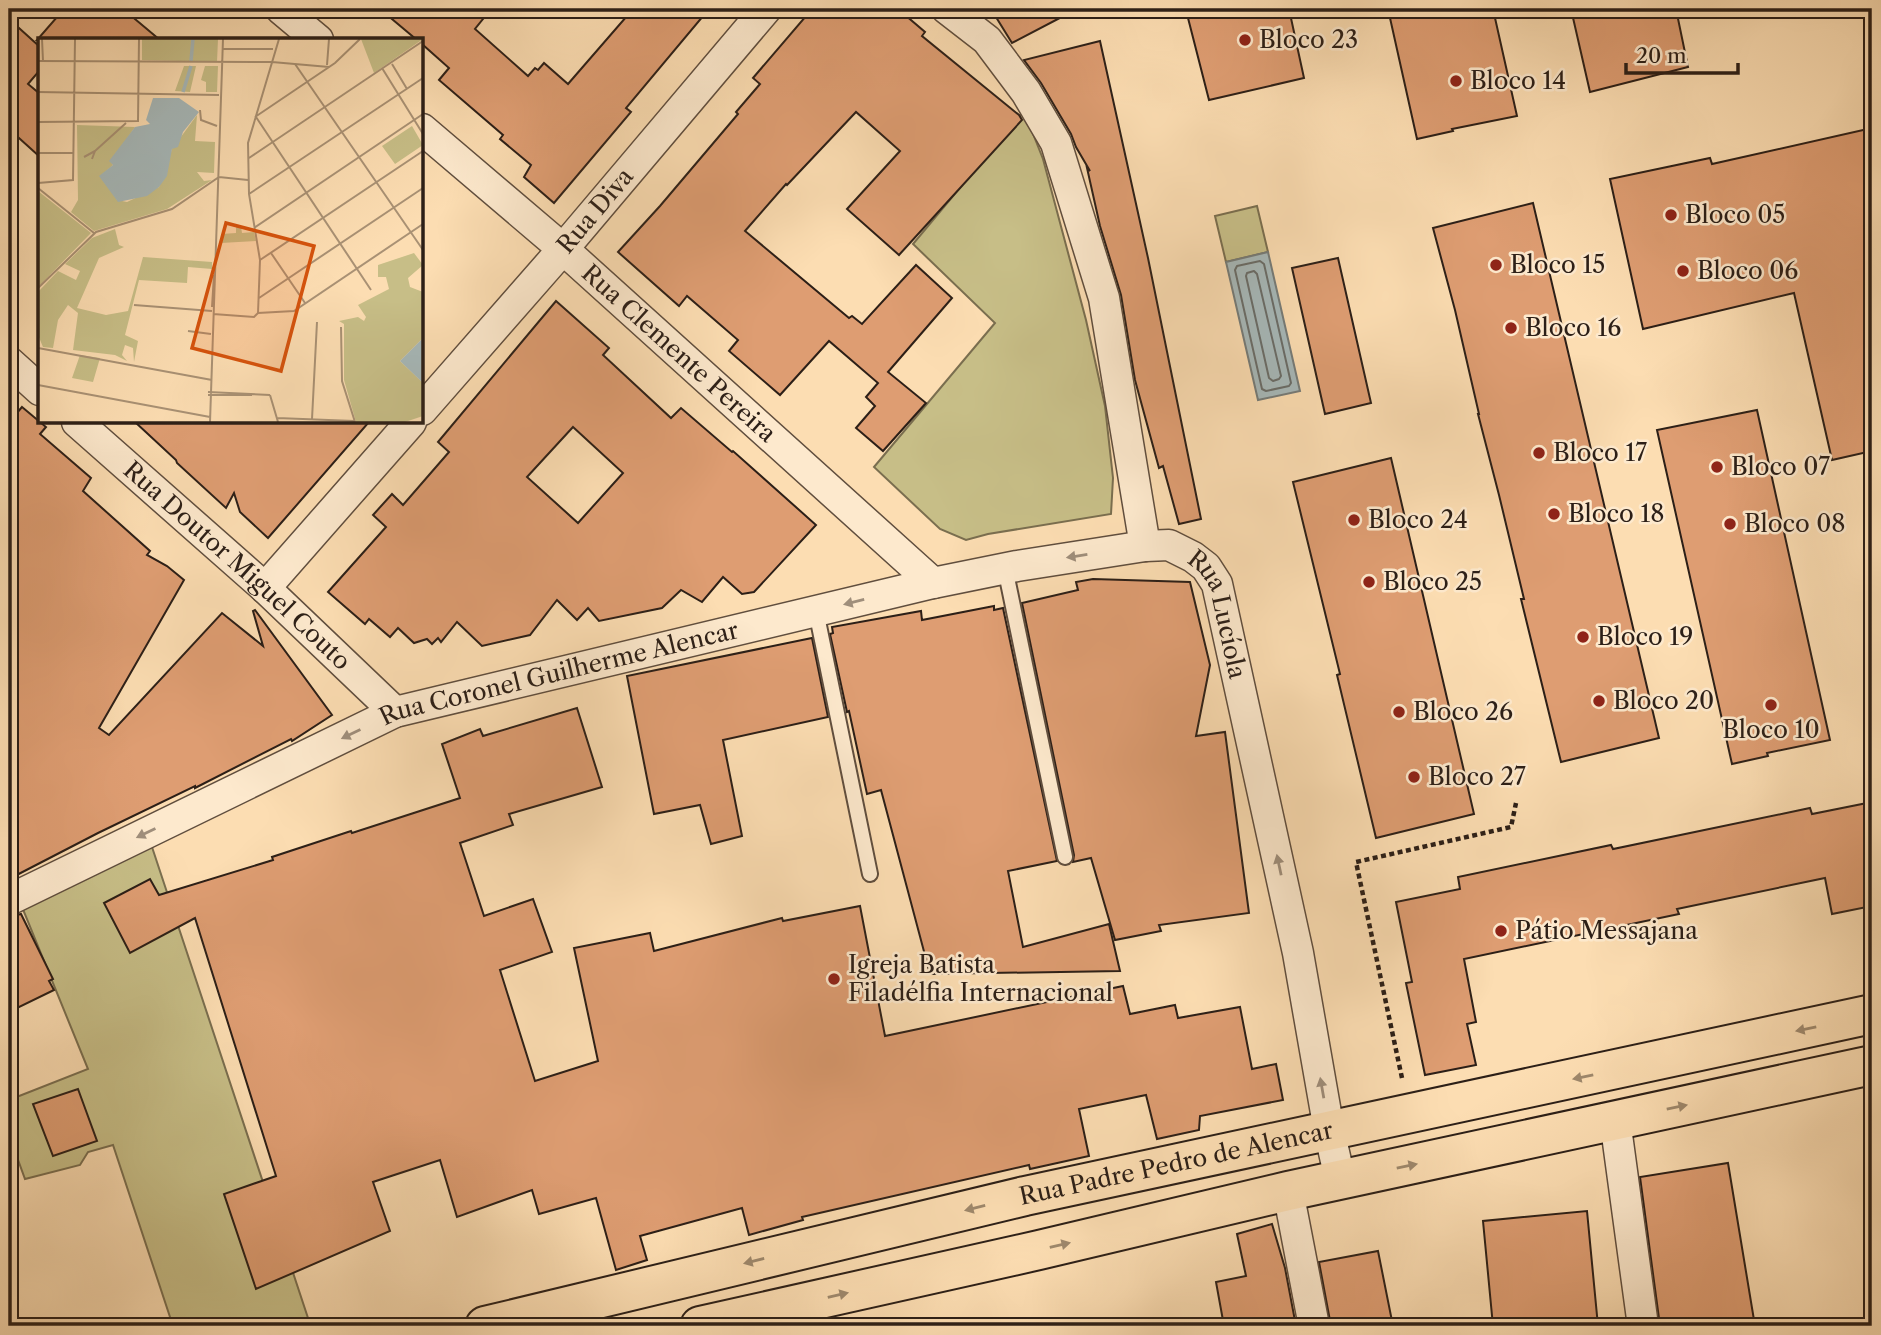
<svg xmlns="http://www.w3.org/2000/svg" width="1881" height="1335" font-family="'Libre Caslon Text',serif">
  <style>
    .green { fill: #c7be87; stroke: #7a6e4f; stroke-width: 2 }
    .water { fill: #a6b8b9; stroke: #757b78; stroke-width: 2 }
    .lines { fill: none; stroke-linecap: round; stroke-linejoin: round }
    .shore { stroke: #696c68; stroke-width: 2 }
    .building { fill: #de9d72; stroke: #2c1f17; stroke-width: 2; fill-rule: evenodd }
    .service-casing { stroke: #604e3e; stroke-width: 18 }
    .minor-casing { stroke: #604e3e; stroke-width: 33 }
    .primary-casing { stroke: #2c1f17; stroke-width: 42 }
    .path { stroke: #2c1f17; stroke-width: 4.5; stroke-dasharray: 5 3.5; stroke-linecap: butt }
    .service { stroke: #fde9cd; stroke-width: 14 }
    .minor { stroke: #fde9cd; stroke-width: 30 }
    .primary { stroke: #fcddb2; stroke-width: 38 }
    .oneway { fill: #9f8e7b }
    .oneway2 { fill: #9e886c }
    .poi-dot { fill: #8f2418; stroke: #fde9cd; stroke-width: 2.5 }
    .labels { text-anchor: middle; stroke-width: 5; stroke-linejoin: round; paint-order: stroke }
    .poi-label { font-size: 24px; fill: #2c1f17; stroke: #fde9cd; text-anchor: start }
    .street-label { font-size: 24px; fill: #2c1f17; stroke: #fde9cd }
    .inset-river { fill: none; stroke: #a6b8b9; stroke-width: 3.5 }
    .inset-road { fill: none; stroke: #a99174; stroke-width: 2 }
    .view { fill: #d5530d; fill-opacity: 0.15; stroke: #d5530d; stroke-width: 3.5 }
    .inset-edge { fill: none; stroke: #2c1f17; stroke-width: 3.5 }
  </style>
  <rect width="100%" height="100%" fill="#fcddb2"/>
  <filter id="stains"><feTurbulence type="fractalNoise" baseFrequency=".00286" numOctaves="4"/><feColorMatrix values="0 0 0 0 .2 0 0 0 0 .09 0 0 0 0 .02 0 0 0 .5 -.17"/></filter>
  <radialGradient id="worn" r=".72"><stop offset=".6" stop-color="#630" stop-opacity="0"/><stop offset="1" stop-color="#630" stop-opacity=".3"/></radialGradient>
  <!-- green -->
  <g class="green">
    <polygon points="1024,111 1043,159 1086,320 1105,406 1113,478 1111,514 988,534 966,540 940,529 874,467 995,323 913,244"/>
    <polygon points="1257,206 1268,252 1226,262 1215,216"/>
    <polygon points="150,841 310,1324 303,1326 173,1326 113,1145 88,1152 80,1165 25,1179 9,1135 9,1100 88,1069 22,907"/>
  </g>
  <!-- water -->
  <polygon class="water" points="1268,252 1300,391 1258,400 1226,262"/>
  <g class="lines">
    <!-- shore -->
    <g class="shore">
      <polygon points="1260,261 1264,264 1291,383 1289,386 1266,391 1262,389 1235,270 1237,266"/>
      <polygon points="1254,271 1257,274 1281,376 1279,379 1273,381 1269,378 1246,276 1247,273"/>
    </g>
  </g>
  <!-- building -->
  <g class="building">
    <polygon points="64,9 123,9 160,40 37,40"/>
    <polygon points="380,9 491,9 475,29 528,76 535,68 538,70 544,63 568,84 633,9 709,9 626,108 631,112 554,203 524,177 531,165 500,139 503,135 439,80 449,68 422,44 422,40 417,40"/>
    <polygon points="812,9 898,9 925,32 922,36 1019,115 1022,120 899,255 847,209 900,151 856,112 787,185 786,184 745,231 849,318 852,316 862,324 916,265 952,298 888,372 926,403 883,451 856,428 875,406 866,397 878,383 829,341 780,395 729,351 738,340 687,296 679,306 618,252 660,206 738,114 736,112 760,84 753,78"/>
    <polygon points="991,9 1077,9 1012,43"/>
    <polygon points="1228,9 1289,9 1304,78 1209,100 1188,18"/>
    <polygon points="1388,9 1493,9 1517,116 1452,129 1453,131 1417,139"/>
    <polygon points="1571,9 1676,9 1688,67 1590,92"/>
    <polygon points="9,19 40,47 40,70 28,84 40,94 40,157 9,129"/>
    <polygon points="1100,41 1148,258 1201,519 1179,524 1163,466 1159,468 1135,380 1121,295 1100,226 1087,168 1090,171 1076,147 1071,134 1041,83 1024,60"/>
    <polygon points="1872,128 1872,451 1832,460 1794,293 1643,329 1610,179 1710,158 1712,164"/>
    <polygon points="1533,203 1659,738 1561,762 1521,599 1524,599 1499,495 1478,414 1479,414 1455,310 1433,228"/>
    <polygon points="1338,258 1371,403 1325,414 1292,268"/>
    <path d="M556,301L609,348L603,355L671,418L681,408L732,452L733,451L816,525L754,592L742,594L723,577L702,602L681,590L662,608L599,621L588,608L577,620L557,600L530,635L482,646L457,622L441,642L438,638L432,644L427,639L414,643L398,628L390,637L369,619L365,624L328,592L386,527L373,515L392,494L403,505L449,452L438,442ZM573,427L623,473L578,523L527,477Z"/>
    <polygon points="22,407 46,427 40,434 91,478 83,491 150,551 147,555 167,566 184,580 99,728 109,735 222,613 263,646 253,611 255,610 332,715 292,741 291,739 195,788 195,786 98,833 9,879 9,408 16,414"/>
    <polygon points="1757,410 1830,740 1767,753 1768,756 1732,764 1657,430"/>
    <polygon points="135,422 369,422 268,538 240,512 234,493 226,508 177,463 176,460"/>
    <polygon points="1391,458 1474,814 1376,838 1337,675 1340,674 1293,482"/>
    <polygon points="1093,579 1190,582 1210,665 1196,736 1225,732 1249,913 1159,925 1161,931 1115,940 1091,858 1073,862 1074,855 1022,603 1078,590 1076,582"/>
    <polygon points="994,606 994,610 1003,608 1057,861 1008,871 1023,947 1109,924 1120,971 930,974 881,790 867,794 849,711 847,712 830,634 833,633 832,627 921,611 922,620"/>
    <polygon points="812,638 828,717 723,740 742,836 711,844 700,805 654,814 627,676"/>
    <polygon points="577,708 602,787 509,814 513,825 460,843 484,916 533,899 552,952 500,970 535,1081 598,1061 574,948 650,933 654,951 782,918 783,921 860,906 885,1036 1123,986 1130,1014 1175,1005 1178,1018 1240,1007 1252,1069 1276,1064 1283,1100 1200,1116 1199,1130 1157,1139 1146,1095 1079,1109 1089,1156 1030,1169 1029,1165 802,1217 803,1220 749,1235 742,1208 640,1236 647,1260 616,1270 596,1198 539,1214 532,1190 457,1217 440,1160 373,1182 390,1231 256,1289 224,1194 276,1176 195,918 130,953 104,903 150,879 159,895 273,860 272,857 351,831 352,833 460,798 442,744 480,729 483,736"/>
    <polygon points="1872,802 1872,906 1832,914 1825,878 1677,909 1679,914 1464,959 1476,1022 1467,1024 1476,1065 1425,1075 1406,983 1412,982 1396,902 1460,889 1458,877 1611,845 1613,849 1810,808 1812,814"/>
    <polygon points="21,914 53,979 49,981 54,990 9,1012 9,917"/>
    <polygon points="78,1089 97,1141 53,1156 33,1104"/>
    <polygon points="1728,1163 1755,1326 1660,1326 1640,1177"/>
    <polygon points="1587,1211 1598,1326 1493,1326 1483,1221"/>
    <polygon points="1272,1224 1285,1268 1296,1326 1224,1326 1216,1282 1246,1276 1237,1234"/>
    <polygon points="1378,1251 1393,1326 1331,1326 1319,1262"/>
  </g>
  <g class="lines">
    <defs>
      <g id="service">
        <polyline points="1005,568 1065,857"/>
        <polyline points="816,611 870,874"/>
      </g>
      <g id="minor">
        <polyline points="281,9 318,40"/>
        <polyline points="947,9 987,40 1026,92 1056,143 1104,298 1145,546"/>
        <path id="s1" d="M422,129L563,249L933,583"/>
        <polyline points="9,362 40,390"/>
        <path id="s2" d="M422,410L563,249L766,9"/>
        <path id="s3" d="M77,422L265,588L395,712"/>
        <polyline points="265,588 411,422"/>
        <path id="s4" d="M9,900L395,712L933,583L1017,566L1145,546L1169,545L1193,557L1206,567L1217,584L1298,953L1329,1130L1340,1179"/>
        <polyline points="1615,1120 1643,1326"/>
        <polyline points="1288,1191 1314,1326"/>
      </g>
      <g id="primary">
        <path id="s5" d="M485,1326L1025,1196L1872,1014"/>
        <polyline points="700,1326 1039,1250 1288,1191 1872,1065"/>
      </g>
    </defs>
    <!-- service casing -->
    <use href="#service" class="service-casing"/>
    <!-- minor casing -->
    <use href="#minor" class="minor-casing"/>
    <!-- primary casing -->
    <use href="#primary" class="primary-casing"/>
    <!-- path -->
    <polyline class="path" points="1402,1078 1356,862 1511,827 1516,803"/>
    <!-- service -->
    <use href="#service" class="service"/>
    <!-- minor -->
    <use href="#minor" class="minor"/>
    <!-- primary -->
    <use href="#primary" class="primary"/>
  </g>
  <!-- one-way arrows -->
  <defs><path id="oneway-solid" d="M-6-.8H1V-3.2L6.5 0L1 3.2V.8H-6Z" transform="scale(1.75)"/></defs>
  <g class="oneway">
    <use href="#oneway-solid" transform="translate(1077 556) rotate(171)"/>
    <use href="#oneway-solid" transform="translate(854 602) rotate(166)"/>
    <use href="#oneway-solid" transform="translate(351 734) rotate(154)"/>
    <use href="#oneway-solid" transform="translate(146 833) rotate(154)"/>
    <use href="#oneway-solid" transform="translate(1279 865) rotate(-102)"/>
    <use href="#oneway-solid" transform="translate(1322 1088) rotate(-100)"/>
  </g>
  <g class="oneway2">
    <use href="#oneway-solid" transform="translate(1806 1029) rotate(168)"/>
    <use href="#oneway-solid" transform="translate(1583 1077) rotate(168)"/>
    <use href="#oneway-solid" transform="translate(1677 1107) rotate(-12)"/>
    <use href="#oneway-solid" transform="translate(1407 1166) rotate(-12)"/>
    <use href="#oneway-solid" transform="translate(975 1208) rotate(166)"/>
    <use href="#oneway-solid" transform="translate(1060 1245) rotate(-13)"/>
    <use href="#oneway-solid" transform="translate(754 1261) rotate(166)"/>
    <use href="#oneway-solid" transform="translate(838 1295) rotate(-13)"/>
  </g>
  <!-- markers -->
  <g class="poi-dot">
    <circle cx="1245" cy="40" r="7"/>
    <circle cx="1456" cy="81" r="7"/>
    <circle cx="1671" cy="215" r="7"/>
    <circle cx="1496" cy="265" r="7"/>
    <circle cx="1683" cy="271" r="7"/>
    <circle cx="1511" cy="328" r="7"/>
    <circle cx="1539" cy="453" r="7"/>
    <circle cx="1717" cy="467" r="7"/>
    <circle cx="1554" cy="514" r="7"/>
    <circle cx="1354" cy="520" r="7"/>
    <circle cx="1730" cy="524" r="7"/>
    <circle cx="1369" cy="582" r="7"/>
    <circle cx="1583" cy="637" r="7"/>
    <circle cx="1599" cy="701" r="7"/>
    <circle cx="1771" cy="705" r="7"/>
    <circle cx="1399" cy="712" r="7"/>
    <circle cx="1414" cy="777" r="7"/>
    <circle cx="1501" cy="931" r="7"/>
    <circle cx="834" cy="979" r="7"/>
  </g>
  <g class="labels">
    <!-- poi labels -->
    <g class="poi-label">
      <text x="1259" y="48">Bloco 23</text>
      <text x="1470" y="89">Bloco 14</text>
      <text x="1685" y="223">Bloco 05</text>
      <text x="1510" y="273">Bloco 15</text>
      <text x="1697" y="279">Bloco 06</text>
      <text x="1525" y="336">Bloco 16</text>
      <text x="1553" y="461">Bloco 17</text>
      <text x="1731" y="475">Bloco 07</text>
      <text x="1568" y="522">Bloco 18</text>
      <text x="1368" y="528">Bloco 24</text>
      <text x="1744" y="532">Bloco 08</text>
      <text x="1383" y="590">Bloco 25</text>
      <text x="1597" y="645">Bloco 19</text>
      <text x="1613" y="709">Bloco 20</text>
      <text x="1413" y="720">Bloco 26</text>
      <text x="1771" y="738" text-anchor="middle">Bloco 10</text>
      <text x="1428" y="785">Bloco 27</text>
      <text x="1515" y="939">Pátio Messajana</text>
      <text x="848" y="973">Igreja Batista<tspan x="848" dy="28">Filadélfia Internacional</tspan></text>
    </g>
    <!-- street labels -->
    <g class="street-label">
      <text dy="8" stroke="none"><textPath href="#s2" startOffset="264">Rua Diva</textPath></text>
      <text dy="8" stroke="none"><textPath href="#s1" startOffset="341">Rua Clemente Pereira</textPath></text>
      <text dy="8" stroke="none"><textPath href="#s3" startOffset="215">Rua Doutor Miguel Couto</textPath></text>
      <text dy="8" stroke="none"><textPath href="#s4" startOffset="1314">Rua Lucíola</textPath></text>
      <text dy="8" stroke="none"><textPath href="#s4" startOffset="598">Rua Coronel Guilherme Alencar</textPath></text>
      <text dy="8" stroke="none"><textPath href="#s5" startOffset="710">Rua Padre Pedro de Alencar</textPath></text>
    </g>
  </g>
  <!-- overview -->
  <g transform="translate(38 38)">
    <rect width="385" height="385" fill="#fcddb2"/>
    <path d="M104,1H180L179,24L104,22ZM323,1H385L336,35ZM146,28H158L152,54L137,53ZM167,28H180L179,54H168V44L163,42ZM159,77L157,103L177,104L176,135L159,134L166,143L174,142L129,171L56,193L33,174L40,162L39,87L97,89L73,124L75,127L66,135L79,162L89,164L121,149L134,111ZM374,88L385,107L357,126L344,108ZM0,153L53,195L0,249ZM203,188L204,195L216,194L218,203L183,205V196L198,195V189ZM77,191L81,207L86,209L61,220L39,270L68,277L90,273L105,219L174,224V231L150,229L149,245L101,242L87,297L100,303L96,324L95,310L87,307L84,317L89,323L77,317L35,312L40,275L30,267L20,282L15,310L5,309L0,297V254L20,233L38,242L42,233L27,226L54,200ZM376,215L385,227L370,240L372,249L385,254V300L362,323L385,345V378L367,384H318L306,342V286L301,283L320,279L326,283L328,279L320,267L351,251L348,239H340V227ZM42,317L62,320L55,344L34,340Z" fill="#c7be87"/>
    <path d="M115,60H141L161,74L145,94L140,109L134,111L129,138L121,149L109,158L80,164L61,138L75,127L71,123L97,89L112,86L108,82ZM385,300V345L362,323Z" fill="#a6b8b9"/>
    <path class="inset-river" d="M153,23L155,1M145,54L153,28"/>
    <path class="inset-road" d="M4,1L5,23M185,11H235M0,23L234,24L291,29M257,26L385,212M354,26L369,51M289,27L291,1M344,30L385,96M0,54L181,57M162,72L163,82L179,88M217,79L297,25L322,1M218,79L333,252M0,84L100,83L101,1M57,113L88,85M0,115H36M46,119L57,113L54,121M211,120L385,3M0,145L35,142L37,1M0,150L56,195M211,156L385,40M216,190L385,76M233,215L267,265M222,222L385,113M0,250L58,194L134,171L181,139L210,142M221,260L385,150M96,267L174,273M174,269L176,237M220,275L222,222L211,156L210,105L241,1M175,276L216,279L220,275L256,273L385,186M303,289L304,343L317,384M150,293L173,296M0,310L174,342M0,347L172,379M170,354L232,357M170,357H214M232,357L240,384M239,380L316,383M274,381L279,284M172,384L185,1"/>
    <path class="view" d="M188,185L276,208L243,333L154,310Z"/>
    <rect width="385" height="385" class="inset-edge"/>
  </g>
  <!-- margin -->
  <rect width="1881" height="1335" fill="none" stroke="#fcddb2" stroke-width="35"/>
  <rect x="10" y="10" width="1860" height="1314" fill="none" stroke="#2c1f17" stroke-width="3.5"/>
  <rect x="18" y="18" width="1846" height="1300" fill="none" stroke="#2c1f17" stroke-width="2"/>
  <!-- scale -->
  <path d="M1626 63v10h112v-10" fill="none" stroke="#2c1f17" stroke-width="3.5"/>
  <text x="1636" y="63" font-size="21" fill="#2c1f17" stroke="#fde9cd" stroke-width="5" paint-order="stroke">20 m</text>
  <rect width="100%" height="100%" filter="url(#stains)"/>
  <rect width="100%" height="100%" fill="url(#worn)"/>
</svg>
